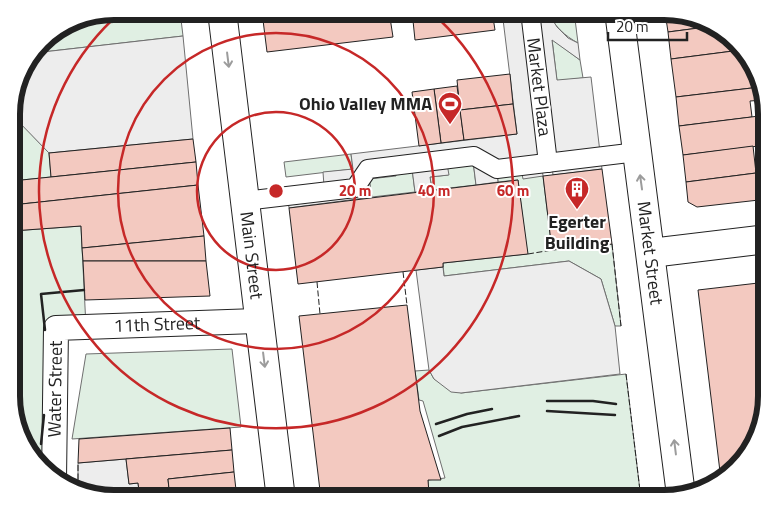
<svg xmlns="http://www.w3.org/2000/svg" width="778" height="510" font-family="'Titillium Web',sans-serif">
  <style>
    .green { fill: #e0efe3; stroke: #6f6f6f }
    .parking { fill: #ededed; stroke: #6f6f6f }
    .building { fill: #f3c9c0; stroke: #222 }
    .lines { fill: none; stroke-linecap: round; stroke-linejoin: round }
    .pedestrian-casing { stroke: #222; stroke-width: 20 }
    .minor-casing { stroke: #222; stroke-width: 26 }
    .tertiary-casing { stroke: #222; stroke-width: 30 }
    .primary-casing { stroke: #222; stroke-width: 30 }
    .pedestrian { stroke: #fff; stroke-width: 18 }
    .minor { stroke: #fff; stroke-width: 24 }
    .tertiary { stroke: #fff; stroke-width: 28 }
    .primary { stroke: #fff; stroke-width: 28 }
    .fence { stroke: #222; stroke-width: 1; stroke-dasharray: 6 2.5; stroke-linecap: butt }
    .wall { stroke: #222; stroke-width: 2.5 }
    .oneway { stroke: #9c9c9c }
    .ring { fill: none; stroke: #c62828; stroke-width: 2.5 }
    .labels { text-anchor: middle; stroke-width: 4; stroke-linejoin: round; paint-order: stroke }
    .street-label { font-size: 18px; fill: #222; stroke: #fff }
    .poi-label { font-size: 18px; font-weight: bold; fill: #222; stroke: #fff; text-anchor: end }
    .rim { fill: none; stroke: #222; stroke-width: 6 }
    .centre { fill: #c62828; stroke: #fff; stroke-width: 2.5 }
    .ring-label { font-size: 15px; text-anchor: middle; font-weight: bold; fill: #c62828; stroke: #fff; stroke-width: 4; stroke-linejoin: round; paint-order: stroke }
  </style>
  <rect width="100%" height="100%" fill="#fff"/>
  <!-- green -->
  <g class="green">
    <path d="M114,11H180L183,36L34,53C58,22 77,19 114,11Z"/>
    <path d="M547,11H574L578,43C565,36 554,26 547,11Z"/>
    <polygon points="552,39 580,60 583,78 557,81"/>
    <polygon points="13,98 15,117 49,153 51,177 12,181"/>
    <polygon points="351,154 353,169 286,177 284,162"/>
    <polygon points="473,161 476,185 432,190 430,177 448,175 447,164"/>
    <polygon points="412,168 415,192 372,197 369,179 396,176 396,171"/>
    <polygon points="497,172 543,176 552,250 612,244 621,326 615,326 601,279 569,261 444,276 443,263 527,254 518,180 498,182"/>
    <polygon points="81,226 86,327 56,328 54,479 25,448 12,409 12,231"/>
    <polygon points="232,349 241,427 72,439 86,354"/>
    <polygon points="429,370 434,379 461,393 626,374 641,499 381,499 429,494 428,480 445,478 423,401 419,400 415,371"/>
  </g>
  <!-- parking -->
  <g class="parking">
    <polygon points="502,11 547,11 557,27 568,38 578,43 580,60 552,40 557,80 591,77 602,169 553,175 552,166 542,167 543,176 523,179 521,169 497,172 498,182 476,185 473,161 447,164 449,175 430,177 432,190 415,192 412,169 396,171 396,175 369,179 372,197 289,208 287,191 324,186 323,172 353,169 351,154 517,134"/>
    <polygon points="183,36 193,139 49,153 14,117 13,98 22,68 34,53"/>
    <polygon points="569,261 601,279 615,326 620,374 461,393 451,392 434,379 429,370 416,270 443,267 444,276"/>
    <polygon points="126,459 129,484 138,483 140,499 114,499 78,488 78,463"/>
  </g>
  <!-- building -->
  <g class="building">
    <polygon points="298,11 332,11 298,16"/>
    <polygon points="332,11 389,11 393,37 267,52 263,20"/>
    <polygon points="412,11 492,11 495,30 415,40"/>
    <polygon points="665,12 714,26 668,32"/>
    <polygon points="714,26 721,29 741,50 671,59 668,32"/>
    <polygon points="741,50 753,63 760,87 676,97 671,59"/>
    <polygon points="510,74 513,104 460,110 457,80"/>
    <polygon points="457,86 464,140 441,143 434,89"/>
    <polygon points="760,87 764,100 750,101 752,117 679,126 676,97"/>
    <polygon points="434,89 441,143 419,146 412,92"/>
    <polygon points="513,104 517,134 464,140 460,110"/>
    <polygon points="767,115 767,145 683,155 679,126"/>
    <polygon points="193,139 196,162 51,177 49,153"/>
    <polygon points="753,146 756,173 686,182 683,155"/>
    <polygon points="196,162 198,185 12,205 12,181"/>
    <polygon points="602,169 612,244 552,250 543,176"/>
    <polygon points="756,173 759,200 697,207 688,202 686,182"/>
    <polygon points="518,180 528,254 443,263 443,267 298,284 289,208"/>
    <polygon points="198,185 204,236 82,248 81,226 12,231 12,205"/>
    <polygon points="204,236 206,261 83,261 82,248"/>
    <polygon points="83,261 206,261 210,296 85,300"/>
    <polygon points="767,282 767,402 749,453 721,480 698,290"/>
    <polygon points="407,305 420,411 441,480 428,480 429,494 381,499 321,499 299,316"/>
    <polygon points="230,428 232,450 78,463 79,439"/>
    <polygon points="232,450 234,472 168,479 170,499 140,499 138,483 129,484 126,459"/>
    <polygon points="234,472 237,499 170,499 168,479"/>
  </g>
  <g class="lines">
    <defs>
      <g id="pedestrian">
        <polyline points="530,11 548,163"/>
        <polyline points="245,201 355,188 368,169 474,156 497,169 637,152"/>
      </g>
      <g id="minor">
        <path id="s1" d="M54,479L56,328L259,321"/>
      </g>
      <polyline id="tertiary" points="651,253 767,239"/>
      <g id="primary">
        <path id="s2" d="M222,11L281,499"/>
        <path id="s3" d="M619,11L681,495"/>
      </g>
    </defs>
    <!-- pedestrian casing -->
    <use href="#pedestrian" class="pedestrian-casing"/>
    <!-- minor casing -->
    <use href="#minor" class="minor-casing"/>
    <!-- tertiary casing -->
    <use href="#tertiary" class="tertiary-casing"/>
    <!-- primary casing -->
    <use href="#primary" class="primary-casing"/>
    <!-- pedestrian -->
    <use href="#pedestrian" class="pedestrian"/>
    <!-- minor -->
    <use href="#minor" class="minor"/>
    <!-- tertiary -->
    <use href="#tertiary" class="tertiary"/>
    <!-- primary -->
    <use href="#primary" class="primary"/>
    <!-- fence -->
    <g class="fence">
      <polyline points="612,244 621,326"/>
      <polyline points="528,254 552,250"/>
      <polyline points="403,272 407,305"/>
      <polyline points="317,282 320,314"/>
      <polyline points="626,374 641,499"/>
      <polyline points="78,488 78,463"/>
    </g>
    <!-- wall -->
    <g class="wall">
      <polyline points="45,330 41,294 84,290"/>
      <polyline points="547,401 593,401 616,404"/>
      <polyline points="547,411 615,415"/>
      <polyline points="436,424 467,414 492,409"/>
      <polyline points="439,436 462,427 519,416"/>
      <polyline points="41,444 44,415"/>
    </g>
  </g>
  <!-- one-way arrows -->
  <defs><path id="oneway-shaft" d="M-6 0H5M1.5-3L5.5 0L1.5 3" fill="none" stroke-width="1.6" stroke-linecap="round" stroke-linejoin="round" transform="scale(1.25)"/></defs>
  <g class="oneway">
    <use href="#oneway-shaft" transform="translate(228 60) rotate(83)"/>
    <use href="#oneway-shaft" transform="translate(641 182) rotate(-98)"/>
    <use href="#oneway-shaft" transform="translate(264 360) rotate(83)"/>
    <use href="#oneway-shaft" transform="translate(675 447) rotate(-97)"/>
  </g>
  <!-- distance rings -->
  <g class="ring">
    <circle cx="276" cy="191" r="79"/>
    <circle cx="276" cy="191" r="158"/>
    <path d="M431 12A237 237 0 1 1 121 12"/>
  </g>
  <!-- icons -->
  <defs>
    <symbol id="stadium-pin" viewBox="-11 -11 22 30"><path d="M0 17L-7.5 6A9.5 9.5 0 1 1 7.5 6Z" fill="#c62828" stroke="#fff"/><path d="M0-5a6.5 5 0 1 0 0 10a6.5 5 0 1 0 0-10ZM-3.5-1.8h7v3.6h-7Z" fill="#fff"/></symbol>
    <symbol id="building-pin" viewBox="-11 -11 22 30"><path d="M0 17L-7.5 6A9.5 9.5 0 1 1 7.5 6Z" fill="#c62828" stroke="#fff"/><path d="M-4-6H4V6H1V3H-1V6H-4ZM-2.5-4.3h1.7v1.8h-1.7ZM.8-4.3h1.7v1.8H.8ZM-2.5-1h1.7V.8h-1.7ZM.8-1h1.7V.8H.8Z" fill="#fff"/></symbol>
  </defs>
  <g fill-rule="evenodd">
    <use href="#stadium-pin" x="436" y="90" width="28" height="38"/>
    <use href="#building-pin" x="563" y="175" width="28" height="38"/>
  </g>
  <g class="labels">
    <!-- street labels -->
    <g class="street-label">
      <text transform="translate(539 87) rotate(83)" y="6">Market Plaza</text>
      <text dy="6" stroke="none"><textPath href="#s3" startOffset="244">Market Street</textPath></text>
      <text dy="6" stroke="none"><textPath href="#s2" startOffset="246">Main Street</textPath></text>
      <text dy="6" stroke="none"><textPath href="#s1" startOffset="252">11th Street</textPath></text>
      <text dy="6" stroke="none"><textPath href="#s1" startOffset="90">Water Street</textPath></text>
    </g>
    <!-- poi labels -->
    <g class="poi-label">
      <text x="432" y="110">Ohio Valley MMA</text>
      <text x="577" y="228" text-anchor="middle">Egerter<tspan x="577" dy="21">Building</tspan></text>
    </g>
  </g>
  <!-- crop -->
  <path d="M0 0H778V510H0ZM114 20H664A94 94 0 0 1 758 114V396A94 94 0 0 1 664 490H114A94 94 0 0 1 20 396V114A94 94 0 0 1 114 20Z" fill="#fff" fill-rule="evenodd"/>
  <path class="rim" d="M114 20H664A94 94 0 0 1 758 114V396A94 94 0 0 1 664 490H114A94 94 0 0 1 20 396V114A94 94 0 0 1 114 20Z"/>
  <circle cx="276" cy="191" r="8" class="centre"/>
  <g class="ring-label">
    <text x="355" y="196">20 m</text>
    <text x="434" y="196">40 m</text>
    <text x="513" y="196">60 m</text>
  </g>
  <!-- scale -->
  <path d="M608 32v8h79v-8" fill="none" stroke="#222222" stroke-width="2.5"/>
  <text x="616" y="32" font-size="15" fill="#222222" stroke="#ffffff" stroke-width="4" paint-order="stroke">20 m</text>
</svg>
